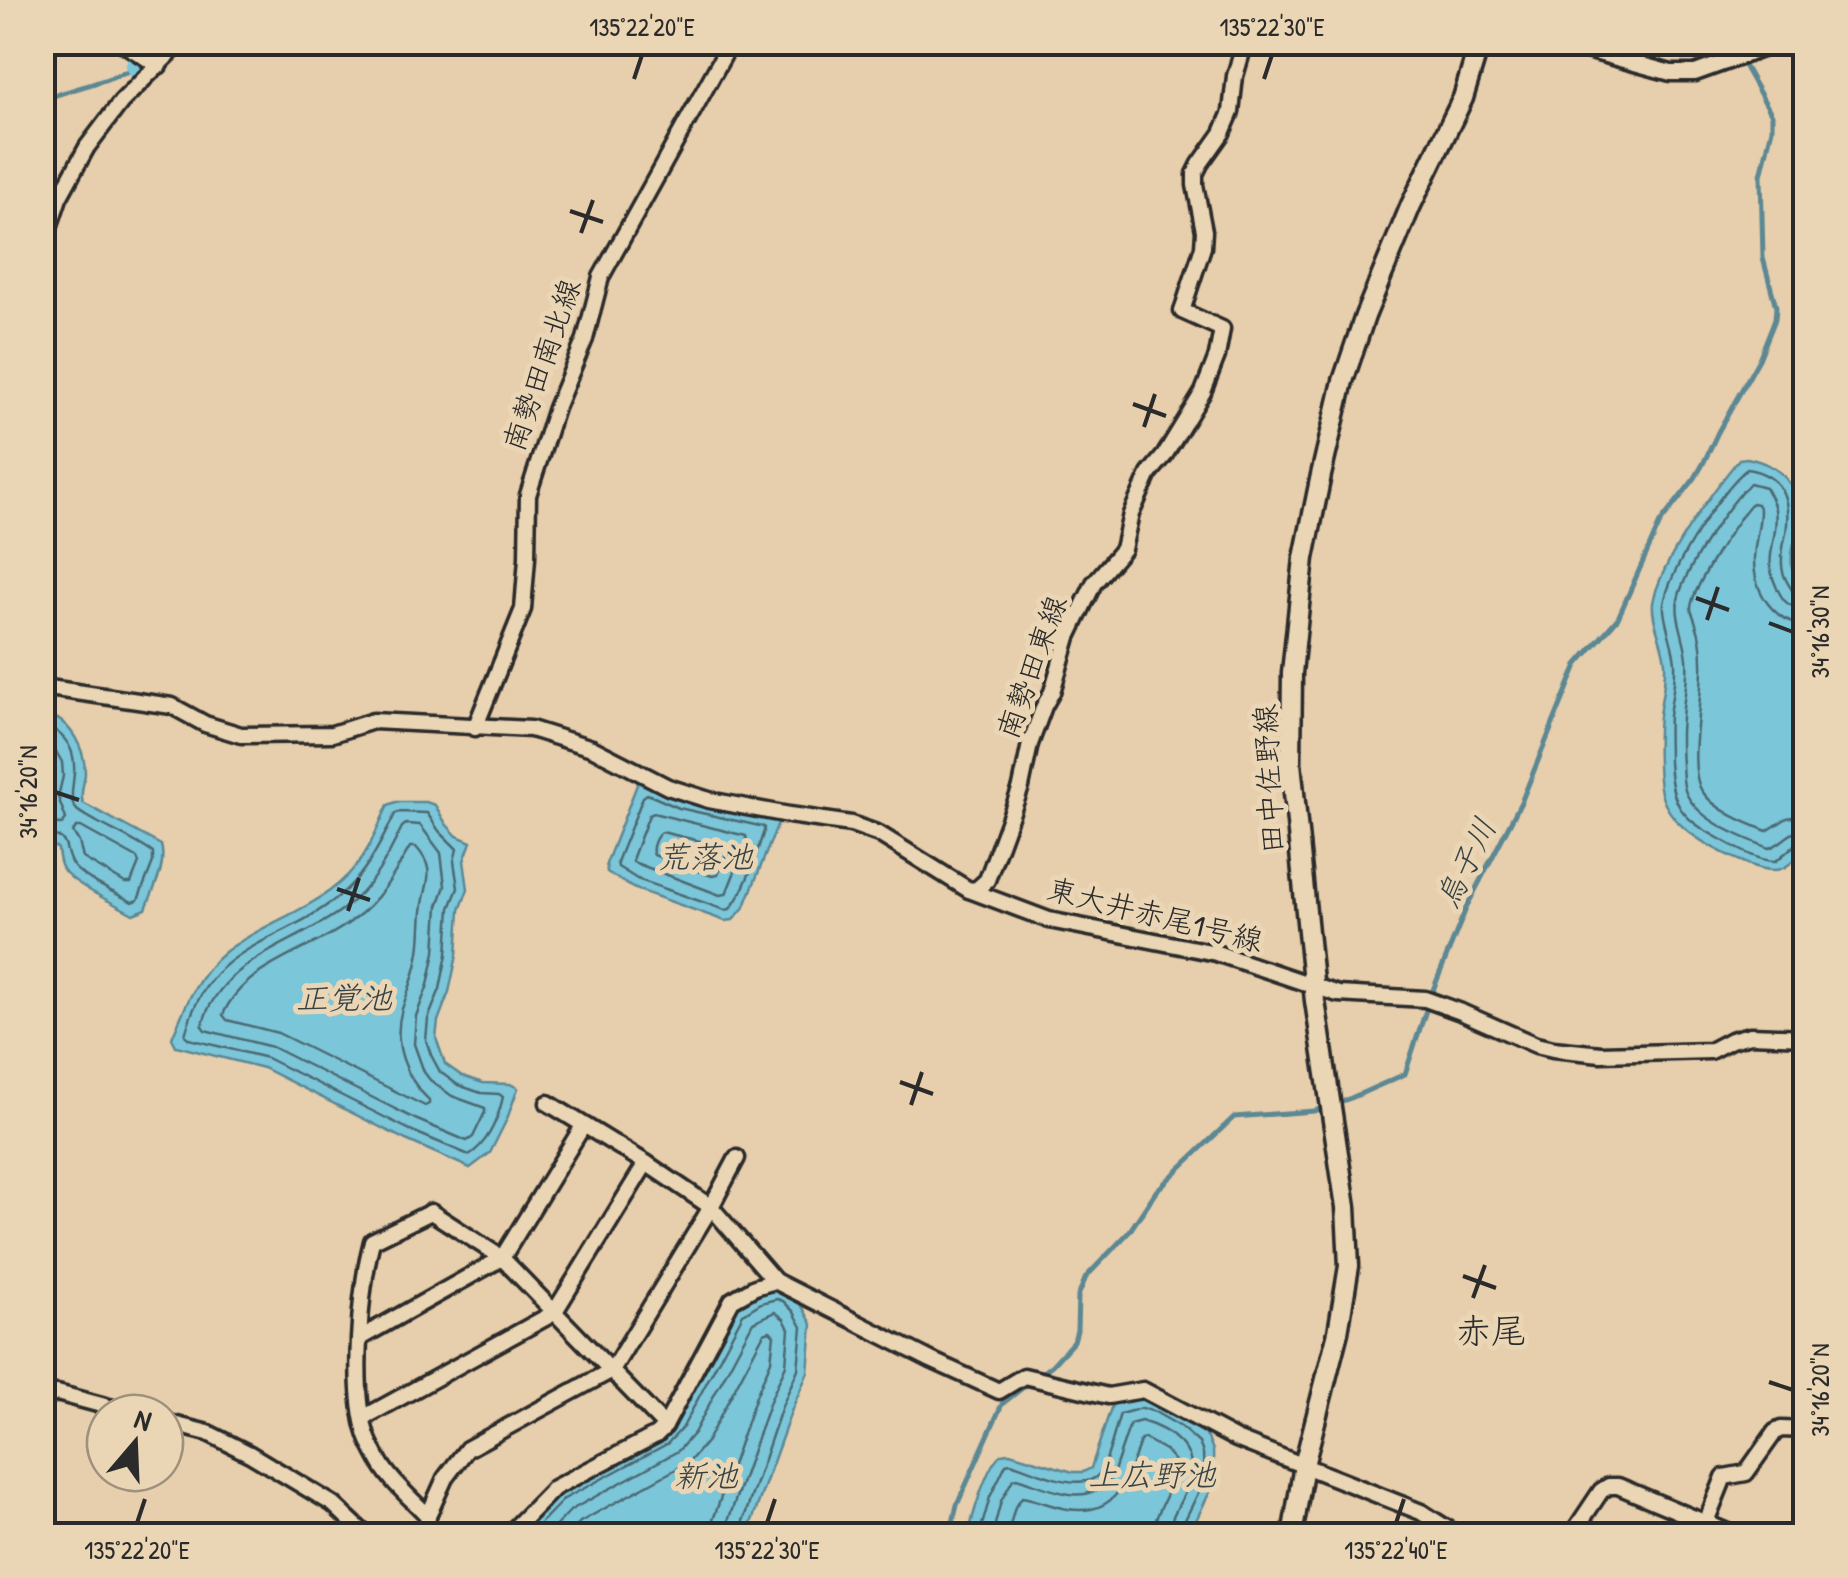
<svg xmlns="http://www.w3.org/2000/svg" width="1848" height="1578" font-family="'Patrick Hand','Klee One',sans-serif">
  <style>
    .water { fill: #7bc6da; stroke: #5b8894; stroke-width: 2.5 }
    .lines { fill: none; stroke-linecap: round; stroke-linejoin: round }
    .shore { stroke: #4b6971; stroke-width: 2.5 }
    .stream { stroke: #5b8894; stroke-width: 5 }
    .river { stroke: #7bc6da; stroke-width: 28 }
    .minor-casing { stroke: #2b2b2b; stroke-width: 21 }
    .tertiary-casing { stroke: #2b2b2b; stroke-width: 25 }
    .minor { stroke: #ead5b4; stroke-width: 14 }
    .tertiary { stroke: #ead5b4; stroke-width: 18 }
    .ticks { fill: none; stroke: #2b2b2b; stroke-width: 4 }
    .labels { text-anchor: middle; stroke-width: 10; stroke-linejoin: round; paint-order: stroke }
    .street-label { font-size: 30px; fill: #2b2b2b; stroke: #ead5b4 }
    .water-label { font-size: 32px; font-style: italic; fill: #374245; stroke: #ead5b4 }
    .quarter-label { font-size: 35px; fill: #2b2b2b; stroke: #ead5b4 }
    .neatline { fill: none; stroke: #2b2b2b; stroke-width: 4 }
    .ticks-label { font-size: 25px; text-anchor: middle; fill: #2b2b2b }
  </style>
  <rect width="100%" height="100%" fill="#e7ceac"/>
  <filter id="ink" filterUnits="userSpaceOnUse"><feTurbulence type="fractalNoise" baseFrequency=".01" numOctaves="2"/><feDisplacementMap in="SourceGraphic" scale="20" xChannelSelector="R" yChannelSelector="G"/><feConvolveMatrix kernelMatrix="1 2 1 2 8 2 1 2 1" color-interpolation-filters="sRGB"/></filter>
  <g filter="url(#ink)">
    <!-- water -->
    <g class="water">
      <path d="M1747,458C1790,467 1802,493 1796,535C1794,545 1790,556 1792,566C1794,576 1801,586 1805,595V847C1787,872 1776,875 1748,864C1716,851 1670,829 1661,793C1657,775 1657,736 1659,716C1661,698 1666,682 1665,663C1664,644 1651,621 1653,603C1660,562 1712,492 1739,459Z"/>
      <path d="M43,708C48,714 55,717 62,722C76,733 85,754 85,772C85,783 79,792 83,803L161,845C167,866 153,889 146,909L133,914C115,904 79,887 66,873C60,867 59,858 58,849L52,845L43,846Z"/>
      <polygon points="646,780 780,818 745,906 733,920 725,921 633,888 607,872 606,864 638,782"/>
      <path d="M396,802H426L435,805L446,824L457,836L471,842L464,861L468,889L460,910L457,955L449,992L438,1021L436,1038L445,1064L462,1076L483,1083L510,1084L518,1088L507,1119L490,1153L470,1168L406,1140L263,1068L176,1046L172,1038C185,1006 198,974 225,952C266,920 321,909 355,867C370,850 378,826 388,805Z"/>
      <polygon points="775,1288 787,1291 802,1306 812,1324 808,1372 792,1409 747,1535 515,1536 557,1491 662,1435 735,1308 742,1301"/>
      <path d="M1144,1398L1187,1419L1207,1436L1213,1450L1214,1483L1189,1535L969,1536C971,1519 988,1461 1002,1454C1005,1453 1008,1453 1010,1453L1073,1472H1083L1091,1468L1112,1405L1129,1399Z"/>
    </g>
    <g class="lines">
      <!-- shore -->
      <g class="shore">
        <path d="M1806,597L1794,593C1788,584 1782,575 1782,564C1781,553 1784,543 1786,533C1791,499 1783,475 1747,469C1721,489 1669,571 1664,604C1662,618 1674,645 1675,663C1676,682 1671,698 1669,716C1668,731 1669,747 1669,762C1672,806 1681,818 1720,839C1737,848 1757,861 1776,861L1796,844L1806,842"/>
        <path d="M1806,609C1793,608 1786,605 1780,594C1759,557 1780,543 1775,509C1773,500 1769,494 1765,487L1750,483C1726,508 1692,559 1680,592C1672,614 1685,635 1687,659C1689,680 1683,699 1682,719C1680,734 1681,750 1682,765C1683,775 1682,786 1687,795C1701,822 1742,837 1769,848C1783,844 1789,830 1806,830"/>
        <path d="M1806,624C1773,623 1754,591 1754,560C1754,543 1760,527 1760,510L1757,504L1752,503C1739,517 1690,591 1691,609C1691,611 1696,622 1696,624C1700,635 1702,649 1702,662C1704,692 1686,767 1702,791C1714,810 1746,823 1767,831L1787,818L1806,815"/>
        <path d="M42,722C99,751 59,793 77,810C82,815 91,818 97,822C116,832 136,841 153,853V862L138,900L132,902C116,893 86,880 74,867C61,852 74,832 42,836"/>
        <polyline points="42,736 50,741 62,762 63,776 58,797 66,819 62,824 42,823"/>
        <path d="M647,794L679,808L764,827V831C755,857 747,888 730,909L725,910L637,879L618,867L617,862L643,797Z"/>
        <path d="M399,812L427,813L439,831L457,849L454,861L458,888L450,908L447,954L440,989L428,1019L426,1040L431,1055L440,1072L458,1085L481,1093L499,1094L503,1097C498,1119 488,1143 469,1155L410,1130L267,1058L189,1039L185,1035C209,941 278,947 339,896C367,873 379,846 395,814Z"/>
        <polygon points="653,813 746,836 747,841 726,894 720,895 633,862 633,857 649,815"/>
        <path d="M406,824L420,825L441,853L445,886L438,906L435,952L428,985L416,1016L414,1044L424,1072L430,1080L452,1096L485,1108V1112L473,1137L467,1141L415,1119L272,1047L205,1030L202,1026C220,959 294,946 343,909C372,888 387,859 402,827Z"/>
        <polygon points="76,827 81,827 137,858 139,863 131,883 125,883 83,858 79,842 73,832"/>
        <path d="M662,832L725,847L727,852L718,875L712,876L654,855C650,849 656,835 662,832Z"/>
        <path d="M410,847H416C436,869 427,880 423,904C420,921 422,940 418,957C415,976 408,991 402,1009C392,1042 405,1078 429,1100V1104L425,1106L278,1033L227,1020L223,1015C244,964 312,952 353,920C380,900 394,875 410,847Z"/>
        <polyline points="528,1536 564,1499 667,1444 683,1427 743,1314 761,1303 777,1299 783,1301 794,1312 802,1327 798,1369 782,1406 738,1536"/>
        <polyline points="546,1536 571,1510 678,1451 694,1433 753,1322 775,1312 784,1319 789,1329 786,1365 770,1401 727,1524 726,1536"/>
        <polyline points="567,1536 580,1522 689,1462 707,1441 764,1333 770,1331 774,1335 771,1361 756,1396 712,1523 711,1536"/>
        <path d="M979,1536L990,1497L1006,1464L1011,1463C1032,1470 1084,1495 1100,1473C1108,1462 1115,1428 1120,1414L1142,1408L1155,1412L1181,1427L1199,1443L1203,1453L1204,1481L1181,1528L1180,1536"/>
        <path d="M992,1536L1001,1501L1013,1479L1017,1478C1048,1488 1088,1510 1112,1477L1130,1424L1141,1421C1169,1429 1201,1450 1189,1483C1183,1501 1169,1516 1168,1536"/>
        <path d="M1007,1536L1015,1507L1022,1497C1037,1499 1052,1507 1068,1509C1118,1517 1127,1479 1140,1441L1144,1438L1165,1450L1175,1461C1177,1488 1154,1508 1153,1536"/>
      </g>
      <!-- stream -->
      <g class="stream">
        <polyline points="158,49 164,42"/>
        <path d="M42,100C75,88 109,81 140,66"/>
        <polyline points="1039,1375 1052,1365 1074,1341 1077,1330 1078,1296 1086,1277 1129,1232 1157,1190 1234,1117 1314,1111 1351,1098 1405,1074 1431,995 1467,906 1522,800 1577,665 1618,618 1660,523 1695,478 1703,464 1718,432 1759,359 1775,319 1776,307 1763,258 1761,175 1772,129 1772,115 1737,53 1740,42"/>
        <polyline points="950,1536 957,1505 1002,1404 1030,1382"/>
      </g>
      <!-- river -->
      <polyline class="river" points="140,66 158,49"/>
      <defs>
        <g id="minor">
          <polyline points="121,42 159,66"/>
          <polyline points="1558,42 1671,73 1695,73 1781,42"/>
          <polyline points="42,249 59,198 87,147 121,102 181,42"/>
          <polyline points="42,687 172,706 205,724 241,735 332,734 373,721 531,729 592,748 668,787 709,800 789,815 851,824 879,834 969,890 1049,920 1216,953 1338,994 1425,999 1461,1012 1536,1045 1553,1049 1601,1054 1710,1051 1731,1040 1750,1035 1806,1037"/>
          <polyline points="475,728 523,609 527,558 528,495 556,408 585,339 601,277 731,42"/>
          <polyline points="969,890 977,889 987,880 1021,787 1030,744 1044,706 1052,692 1068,637 1094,583 1123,549 1131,514 1149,474 1164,456 1203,392 1217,356 1222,329 1182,311 1203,247 1204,231 1195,185 1195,174 1200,164 1222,133 1231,112 1235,76 1245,42"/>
          <polyline points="548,1103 646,1163 711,1207 775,1281"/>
          <polyline points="360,1338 502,1258 583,1126"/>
          <polyline points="42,1398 57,1393 131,1413"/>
          <polyline points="363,1418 554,1313 646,1163"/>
          <polyline points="165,1422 208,1433 250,1454 333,1504 367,1536"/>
          <path d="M428,1516C413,1500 392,1483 381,1464C376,1455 370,1445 367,1436C351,1391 360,1288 372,1241L431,1212L502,1258L665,1426"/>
          <polyline points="1706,1522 1724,1477 1746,1473 1775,1432 1781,1429 1806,1430"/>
          <polyline points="426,1536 428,1516 445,1478 467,1449 612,1370 711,1207 737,1158"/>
          <polyline points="507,1536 554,1488 656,1435 665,1426 732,1300 755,1287 775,1281 931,1360 999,1391 1024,1376 1108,1396 1143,1390 1236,1439 1421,1512 1459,1536"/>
          <polyline points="1571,1536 1601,1491 1609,1486 1618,1486 1737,1536"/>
        </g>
        <polyline id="tertiary" points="1292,1536 1304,1465 1338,1332 1349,1266 1346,1207 1315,1001 1291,763 1292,673 1304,558 1321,475 1343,381 1365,316 1411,205 1463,98 1480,42"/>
      </defs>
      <!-- minor casing -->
      <use href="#minor" class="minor-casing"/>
      <!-- tertiary casing -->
      <use href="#tertiary" class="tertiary-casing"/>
      <!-- minor -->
      <use href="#minor" class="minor"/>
      <!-- tertiary -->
      <use href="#tertiary" class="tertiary"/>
    </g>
  </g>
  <!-- ticks -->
  <path class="ticks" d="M634,79L642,55M1264,79L1272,55M570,211L603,222M581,233L593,200M1133,404L1166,416M1144,427L1155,394M1696,598L1729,610M1707,620L1718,587M1769,623L1793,632M55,792L79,800M337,889L370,900M348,911L359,878M900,1082L933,1094M911,1105L922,1072M1463,1276L1496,1288M1473,1298L1485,1265M1769,1382L1793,1390M137,1523L145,1499M767,1523L775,1499M1396,1523L1404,1499"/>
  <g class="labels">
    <!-- street labels -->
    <g class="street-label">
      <text transform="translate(542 365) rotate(-71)" y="10">南勢田南北線</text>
      <text transform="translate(1032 667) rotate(-70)" y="10">南勢田東線</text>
      <text transform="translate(1269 779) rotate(-93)" y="10">田中佐野線</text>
      <text transform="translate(1155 915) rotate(14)" y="10">東大井赤尾1号線</text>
    </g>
    <!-- water labels -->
    <g class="water-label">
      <text x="705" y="868">荒落池</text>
      <text transform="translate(1466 863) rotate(-64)" y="11">烏子川</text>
      <text x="344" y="1009">正覚池</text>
      <text x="1152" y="1486">上広野池</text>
      <text x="706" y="1487">新池</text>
    </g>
    <!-- quarter labels -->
    <g class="quarter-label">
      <text x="1491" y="1343">赤尾</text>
    </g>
  </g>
  <!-- margin -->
  <rect width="1848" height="1578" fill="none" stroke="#ead5b4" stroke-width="110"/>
  <!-- north arrow -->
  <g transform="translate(135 1443) rotate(19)"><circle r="48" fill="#ead5b4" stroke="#9e917d" stroke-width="2.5"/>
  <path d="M0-8L18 38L0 25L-18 38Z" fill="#2b2b2b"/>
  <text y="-15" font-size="28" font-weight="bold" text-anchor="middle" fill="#2b2b2b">N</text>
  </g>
  <rect x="55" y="55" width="1738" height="1468" class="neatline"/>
  <g class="ticks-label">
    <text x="642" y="36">135°22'20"E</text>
    <text x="1272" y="36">135°22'30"E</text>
    <text transform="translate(1820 632) rotate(-90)" y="9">34°16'30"N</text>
    <text transform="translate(28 792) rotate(-90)" y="9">34°16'20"N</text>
    <text transform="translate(1820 1390) rotate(-90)" y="9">34°16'20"N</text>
    <text x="137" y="1559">135°22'20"E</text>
    <text x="767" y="1559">135°22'30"E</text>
    <text x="1396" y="1559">135°22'40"E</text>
  </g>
</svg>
